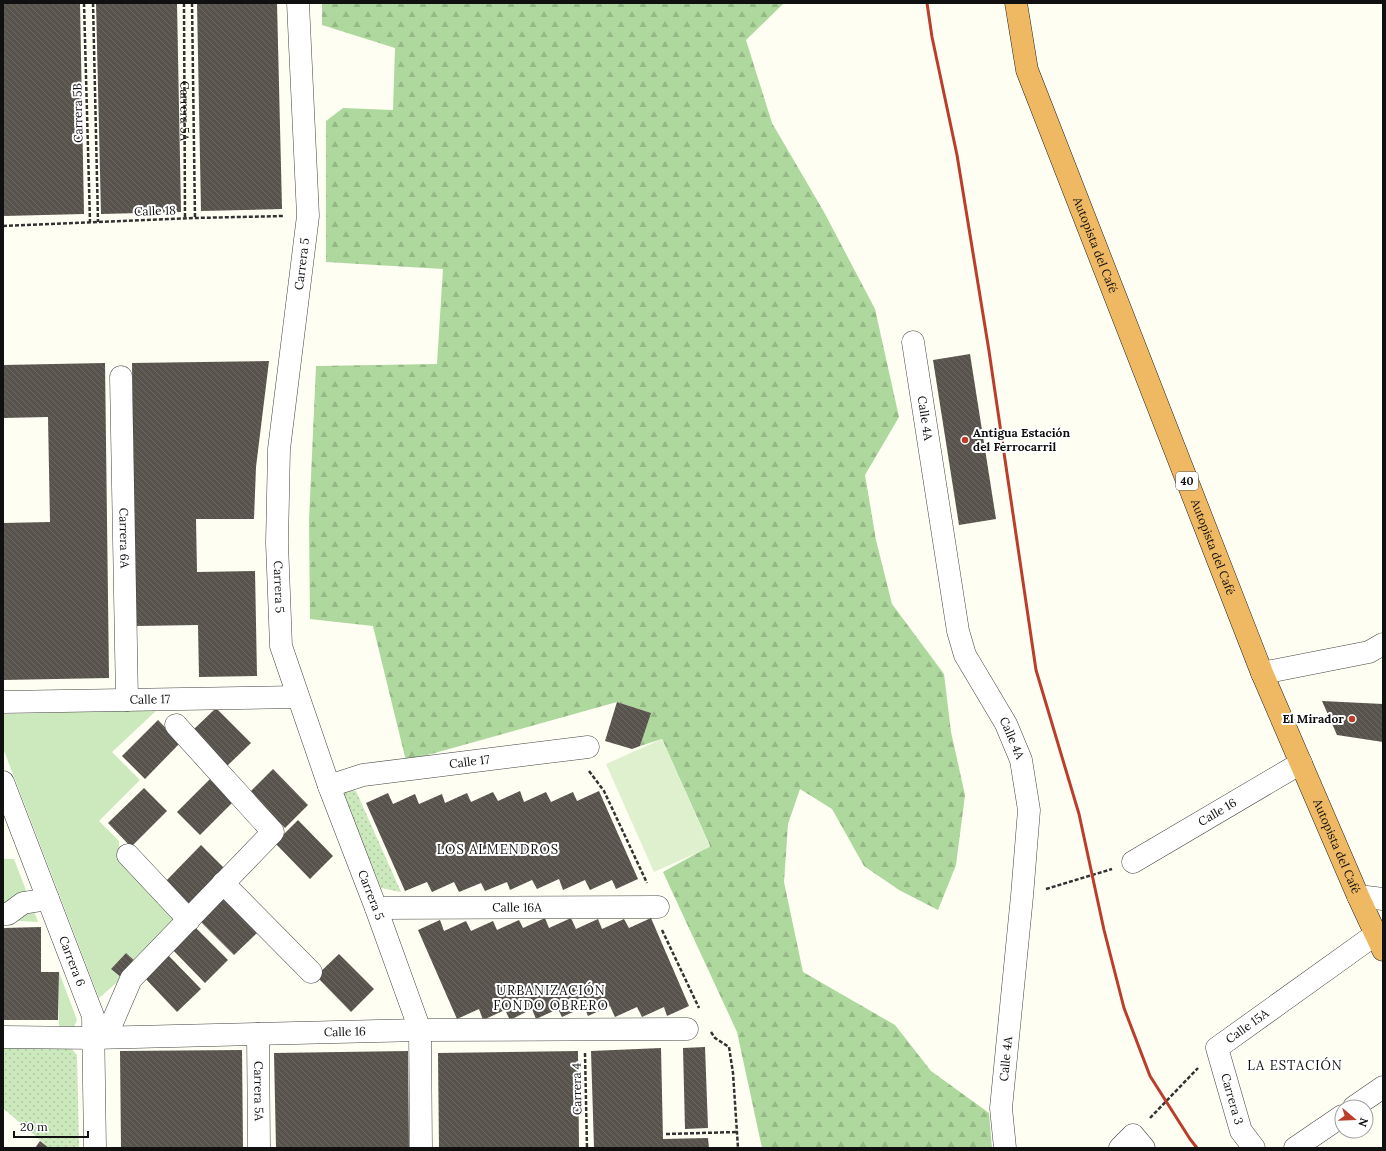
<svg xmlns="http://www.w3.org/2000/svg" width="1386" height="1151" font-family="Lora,serif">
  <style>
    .grass { fill: #cce8bd }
    .forest { fill: url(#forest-firs) }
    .garden { fill: url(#garden-dots) }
    .pitch { fill: #dff0cf }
    .building { fill: url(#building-back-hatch) }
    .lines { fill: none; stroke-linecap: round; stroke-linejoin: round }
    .minor-casing { stroke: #434343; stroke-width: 23 }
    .highway-casing { stroke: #212121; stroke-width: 23 }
    .path { stroke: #323232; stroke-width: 2.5; stroke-dasharray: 4 2; stroke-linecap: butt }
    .minor { stroke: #fff; stroke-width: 22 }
    .highway { stroke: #eeb962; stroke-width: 22 }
    .rail { stroke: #bb3e2d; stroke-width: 3 }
    .poi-dot { fill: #bb3e2d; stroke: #fff; stroke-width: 1.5 }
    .labels { text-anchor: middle; stroke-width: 4; stroke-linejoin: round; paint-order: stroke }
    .shield { fill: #fff; stroke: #585858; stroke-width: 1 }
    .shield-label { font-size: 11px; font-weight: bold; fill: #101010 }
    .street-label { font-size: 12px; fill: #101010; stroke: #fff }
    .poi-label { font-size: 12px; font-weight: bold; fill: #101010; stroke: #fff; text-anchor: start }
    .neighbourhood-label { font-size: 13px; letter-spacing: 1px; fill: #101010; stroke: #fff }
  </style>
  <defs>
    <pattern id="forest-firs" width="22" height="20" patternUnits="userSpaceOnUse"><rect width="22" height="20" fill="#aed89d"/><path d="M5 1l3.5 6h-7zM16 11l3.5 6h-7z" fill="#95b886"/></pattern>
    <pattern id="garden-dots" width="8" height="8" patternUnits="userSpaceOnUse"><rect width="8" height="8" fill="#cce8bd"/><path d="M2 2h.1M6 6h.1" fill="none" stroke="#aec6a1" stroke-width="1.8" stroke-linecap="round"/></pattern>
    <pattern id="building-back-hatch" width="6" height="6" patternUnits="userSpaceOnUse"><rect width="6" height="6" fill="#58534c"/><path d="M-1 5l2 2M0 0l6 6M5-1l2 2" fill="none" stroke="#6b6761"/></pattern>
  </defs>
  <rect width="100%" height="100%" fill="#fefef3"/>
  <!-- grass -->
  <g class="grass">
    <polygon points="158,709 112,752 140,780 99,821 119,841 119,855 173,915 175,923 137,963 126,953 111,969 122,978 99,998 3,748 3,714"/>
    <polygon points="3,859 14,859 38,922 3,920"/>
    <polygon points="59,972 77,1020 74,1027 59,1027"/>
  </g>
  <!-- forest -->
  <polygon class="forest" points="322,3 784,3 746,40 772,123 824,212 875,309 899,417 865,475 876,540 892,604 944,674 951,732 965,795 956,865 938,910 899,890 864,866 832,809 800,789 788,824 784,882 803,972 895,1025 931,1071 989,1113 992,1148 762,1148 737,1032 663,872 710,846 662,739 640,746 650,713 617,702 406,761 373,626 310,619 309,521 316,366 437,364 443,269 326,262 326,121 343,108 393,110 395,48 322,25"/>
  <!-- garden -->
  <g class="garden">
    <polygon points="344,788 356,791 401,892 381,888 344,796"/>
    <polygon points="3,1048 71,1048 77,1055 79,1148 49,1148 3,1108"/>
  </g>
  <!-- pitch -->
  <polygon class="pitch" points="662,739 710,847 654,872 606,764"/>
  <!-- building -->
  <g class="building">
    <polygon points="3,3 80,3 84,214 4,216"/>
    <polygon points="96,3 177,3 181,212 101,214"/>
    <polygon points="197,3 277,3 282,209 201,211"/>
    <polygon points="970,354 996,519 959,525 933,360"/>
    <polygon points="269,361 256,467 254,519 196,519 197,572 255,571 257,676 199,677 198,625 136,626 132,363"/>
    <polygon points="105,363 109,678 3,680 3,523 50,522 48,417 3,418 3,365"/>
    <polygon points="1322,701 1383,704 1383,742 1337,735"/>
    <polygon points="617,702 651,713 640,746 632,749 605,741"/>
    <polygon points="216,708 251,743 227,766 193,730"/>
    <polygon points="158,720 180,743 145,779 122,756"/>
    <polygon points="273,769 308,805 285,828 250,792"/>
    <polygon points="213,776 236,799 200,835 177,812"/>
    <polygon points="144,788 167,811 131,847 108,823"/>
    <polygon points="520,791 524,802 546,792 551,802 573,792 577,801 599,791 638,879 616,889 612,880 590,890 585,880 563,890 559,879 537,889 532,880 510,890 507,882 485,891 481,883 459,892 454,882 432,892 427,882 405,891 366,803 388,793 393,804 415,794 419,804 442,794 445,803 467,793 471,802 493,792 498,801"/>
    <polygon points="298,820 333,856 310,879 275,843"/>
    <polygon points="201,845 224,868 188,904 166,881"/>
    <polygon points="222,897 257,933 234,955 199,920"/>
    <polygon points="545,918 549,928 571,918 576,929 598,919 602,929 624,919 629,928 651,918 689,1006 667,1016 664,1007 642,1017 637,1007 615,1017 610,1006 588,1016 584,1007 562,1017 558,1009 536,1019 532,1009 510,1020 505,1010 483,1020 479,1009 457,1019 418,930 440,920 444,931 466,921 471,931 493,921 497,930 519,920 523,928"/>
    <polygon points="193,925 228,960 205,983 170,947"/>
    <polygon points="41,927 41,972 59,972 58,1020 3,1020 3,928"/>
    <polygon points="126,953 137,963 122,978 111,969"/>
    <polygon points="166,953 201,989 177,1012 143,976"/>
    <polygon points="339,954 374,989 351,1012 316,976"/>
    <polygon points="705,1047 708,1128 685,1129 683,1048"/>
    <polygon points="661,1048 663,1139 708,1138 709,1148 594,1148 591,1051"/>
    <polygon points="242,1050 243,1148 121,1148 120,1051"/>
    <polygon points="408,1051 409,1148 276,1148 274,1053"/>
    <polygon points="578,1051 579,1148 439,1148 438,1053"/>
    <polygon points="40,1141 49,1148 35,1148"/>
  </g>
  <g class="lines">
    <defs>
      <g id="minor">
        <path id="s2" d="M298,3L308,216L279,449L277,543L281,646L329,786L376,908L420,1030L421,1148"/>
        <path id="s3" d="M913,342L958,631L965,655L1006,724L1021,760L1029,810L1022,896L1001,1108L1005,1148"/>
        <path id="s4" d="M121,377L127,700"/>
        <polyline points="1262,673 1369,652 1383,644"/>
        <path id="s5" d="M3,702L297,697"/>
        <path id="s6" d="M3,782L93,1016L95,1148"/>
        <path id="s7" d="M329,786L363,775L588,747"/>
        <polyline points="128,855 189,920"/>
        <path id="s8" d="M1133,862L1301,763"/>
        <polyline points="223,883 311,972"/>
        <polyline points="1358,896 1383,899"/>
        <path id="s9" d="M376,908L658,907"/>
        <polyline points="3,914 8,914 23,903 48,899"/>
        <path id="s10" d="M258,1034L259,1148"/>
        <path id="s11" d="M3,1037L94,1038L420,1030L687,1029"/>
        <polyline points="94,1038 112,1023 131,979 273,832 176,725"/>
        <polyline points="1354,1107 1383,1087"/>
        <polyline points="1120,1148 1133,1135 1144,1148"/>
        <path id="s12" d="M1254,1148L1241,1131L1217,1048L1376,934"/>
        <polyline points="1295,1148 1342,1116"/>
      </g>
      <g id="highway">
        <path id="s13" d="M1016,3L1027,70L1262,673L1358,896L1383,950"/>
      </g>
    </defs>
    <!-- minor casing -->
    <use href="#minor" class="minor-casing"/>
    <!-- highway casing -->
    <use href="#highway" class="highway-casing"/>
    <!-- path -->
    <g class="path">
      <polyline points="84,3 90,222"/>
      <polyline points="93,3 98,222"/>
      <path id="s1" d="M184,3L185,218"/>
      <polyline points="192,3 195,218"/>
      <polyline points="3,226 195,218 284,216"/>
      <polyline points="589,771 604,791 647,883"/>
      <polyline points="1046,889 1112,869"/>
      <polyline points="662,930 699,1008"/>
      <polyline points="711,1032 715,1038 729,1047 733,1073 738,1148"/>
      <polyline points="585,1053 587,1148"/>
      <polyline points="1150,1118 1198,1068"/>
      <polyline points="666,1134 737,1132"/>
    </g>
    <!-- minor -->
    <use href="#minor" class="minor"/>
    <!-- highway -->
    <use href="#highway" class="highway"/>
    <!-- rail -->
    <polyline class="rail" points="927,3 932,37 957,155 989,351 1036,670 1079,814 1104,930 1124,1008 1150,1076 1190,1139 1197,1148"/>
  </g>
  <!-- markers -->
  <g class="poi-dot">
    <circle cx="965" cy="440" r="4"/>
    <circle cx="1352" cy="719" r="4"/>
  </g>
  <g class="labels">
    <!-- shield labels -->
    <rect class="shield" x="1176" y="472" width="22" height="18" rx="3"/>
    <g class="shield-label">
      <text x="1187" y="485">40</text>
    </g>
    <!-- street labels -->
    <g class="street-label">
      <text dy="4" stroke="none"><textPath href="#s1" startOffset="108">Carrera 5A</textPath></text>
      <text transform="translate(78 113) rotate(-91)" y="4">Carrera 5B</text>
      <text transform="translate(155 211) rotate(-2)" y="4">Calle 18</text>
      <text dy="4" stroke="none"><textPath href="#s13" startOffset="256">Autopista del Café</textPath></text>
      <text transform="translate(302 264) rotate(-83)" y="4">Carrera 5</text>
      <text dy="4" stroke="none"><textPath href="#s3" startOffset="77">Calle 4A</textPath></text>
      <text dy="4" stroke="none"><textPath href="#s4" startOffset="161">Carrera 6A</textPath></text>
      <text dy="4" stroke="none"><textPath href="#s13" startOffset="580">Autopista del Café</textPath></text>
      <text dy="4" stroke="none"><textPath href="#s2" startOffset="586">Carrera 5</textPath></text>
      <text dy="4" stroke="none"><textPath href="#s5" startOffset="147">Calle 17</textPath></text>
      <text dy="4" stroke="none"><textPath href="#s3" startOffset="413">Calle 4A</textPath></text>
      <text dy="4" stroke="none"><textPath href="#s7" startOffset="143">Calle 17</textPath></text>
      <text dy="4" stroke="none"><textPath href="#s8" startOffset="98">Calle 16</textPath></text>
      <text dy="4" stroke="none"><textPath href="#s13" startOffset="904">Autopista del Café</textPath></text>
      <text dy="4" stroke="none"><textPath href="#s2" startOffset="910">Carrera 5</textPath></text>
      <text dy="4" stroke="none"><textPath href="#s9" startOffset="141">Calle 16A</textPath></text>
      <text dy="4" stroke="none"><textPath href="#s6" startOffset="192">Carrera 6</textPath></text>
      <text dy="4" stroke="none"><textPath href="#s12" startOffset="145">Calle 15A</textPath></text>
      <text dy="4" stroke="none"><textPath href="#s11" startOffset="342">Calle 16</textPath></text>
      <text transform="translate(1006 1059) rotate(-84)" y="4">Calle 4A</text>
      <text transform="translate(577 1089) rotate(-91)" y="4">Carrera 4</text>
      <text dy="4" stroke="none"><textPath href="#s10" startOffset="57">Carrera 5A</textPath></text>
      <text transform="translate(1232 1099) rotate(74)" y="4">Carrera 3</text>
    </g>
    <!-- poi labels -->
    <g class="poi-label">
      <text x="973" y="437">Antigua Estación<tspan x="973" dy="14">del Ferrocarril</tspan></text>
      <text x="1344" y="723" text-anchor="end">El Mirador</text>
    </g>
    <!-- neighbourhood labels -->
    <g class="neighbourhood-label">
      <text x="498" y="854">LOS ALMENDROS</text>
      <text x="551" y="995">URBANIZACIÓN<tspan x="551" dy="15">FONDO OBRERO</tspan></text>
      <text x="1295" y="1070">LA ESTACIÓN</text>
    </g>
  </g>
  <!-- border -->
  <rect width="1386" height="1151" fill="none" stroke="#101010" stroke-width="8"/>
  <!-- north arrow -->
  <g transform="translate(1354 1119) rotate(109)"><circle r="19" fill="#ffffff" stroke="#9f9f9f"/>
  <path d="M0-3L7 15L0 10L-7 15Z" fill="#bb3e2d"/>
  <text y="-6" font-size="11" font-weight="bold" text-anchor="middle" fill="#101010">N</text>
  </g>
  <!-- scale -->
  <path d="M14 1131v6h74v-6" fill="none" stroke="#101010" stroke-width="2"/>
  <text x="20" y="1131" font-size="12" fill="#101010" stroke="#ffffff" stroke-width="3" paint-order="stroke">20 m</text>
</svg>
